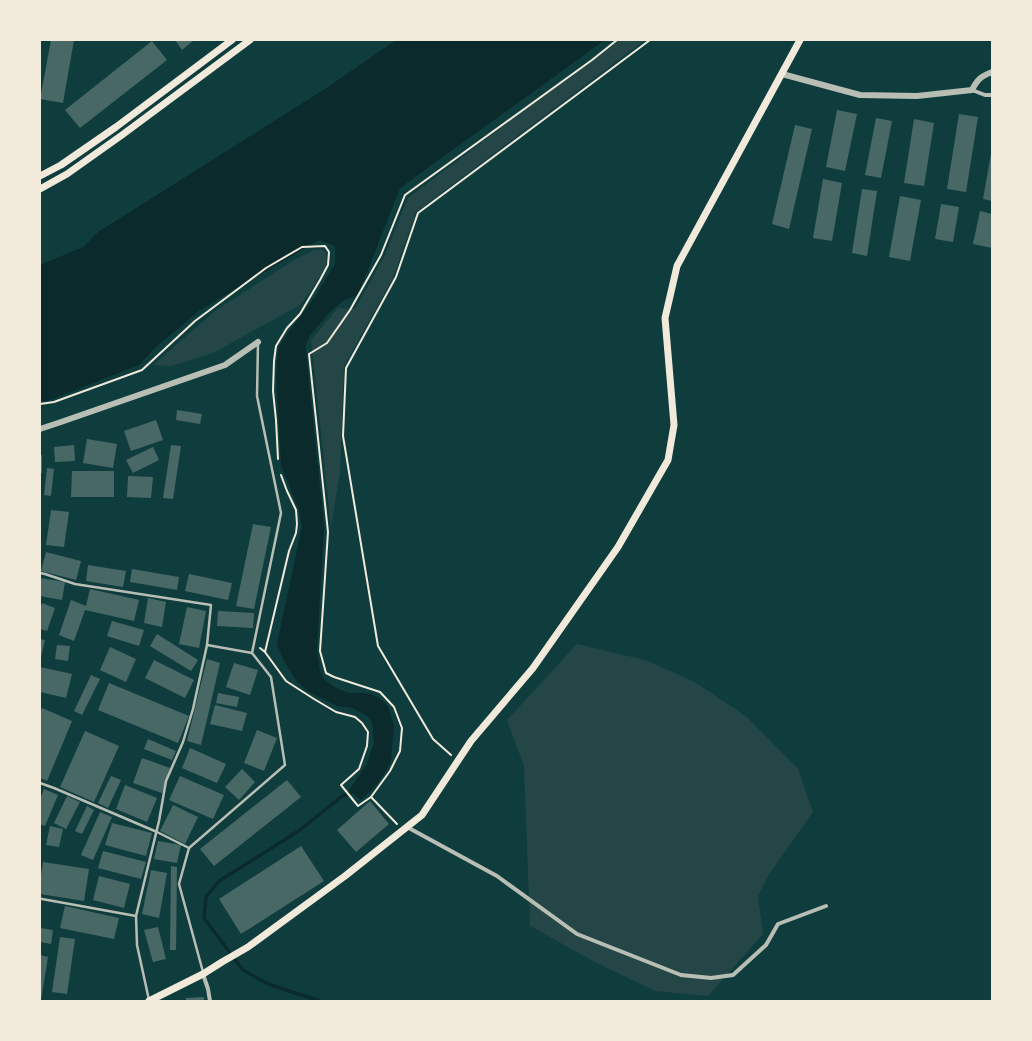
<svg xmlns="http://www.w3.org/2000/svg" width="1032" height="1041" font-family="'Golos Text',sans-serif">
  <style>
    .green { fill: #244646 }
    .water { fill: #0a2a2b }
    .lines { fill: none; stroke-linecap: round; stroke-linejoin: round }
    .stream { stroke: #0a2a2b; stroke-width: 3.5 }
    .building { fill: #486865 }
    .path { stroke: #f1e9da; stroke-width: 2 }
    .service { stroke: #b8beb3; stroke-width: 2.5 }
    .minor { stroke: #b8beb3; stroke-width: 4 }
    .tertiary { stroke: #b8beb3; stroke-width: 6 }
    .secondary { stroke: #f1e9da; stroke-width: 7 }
  </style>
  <rect width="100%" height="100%" fill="#0f3d3e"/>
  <!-- green -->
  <g class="green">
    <polygon points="617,40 645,40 416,212 393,278 344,366 340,472 331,527 311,340 338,308 355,309 384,257 408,198"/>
    <polygon points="314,250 322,250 326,253 326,266 324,270 311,290 300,305 213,353 171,366 153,365 215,311 294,260"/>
    <polygon points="577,644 645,660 693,681 747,717 798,769 813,812 768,876 758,896 763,934 708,996 655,991 595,962 530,926 524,766 507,720"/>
  </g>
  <!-- water -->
  <polygon class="water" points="396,40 605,40 400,188 358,295 344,300 330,312 310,335 306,344 306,352 324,525 317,649 320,671 324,679 333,686 340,690 350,693 361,693 372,694 382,700 388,707 394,725 391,761 386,771 374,788 361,800 349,790 366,766 374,743 372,722 366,715 352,708 337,706 307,691 296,680 284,661 277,644 302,526 299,510 281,465 276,376 278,349 287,334 315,297 335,264 335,246 319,240 200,310 155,348 139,365 48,401 40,401 40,265 83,247 98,232 328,87"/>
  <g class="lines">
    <!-- stream -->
    <polyline class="stream" points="320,1001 268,984 243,970 204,918 206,897 219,881 300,830 341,797 355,790"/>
  </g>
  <!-- building -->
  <g class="building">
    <polygon points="51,40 74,40 63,103 40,99"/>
    <polygon points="175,40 194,40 182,50"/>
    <polygon points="152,41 167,60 80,128 65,110"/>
    <polygon points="837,110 857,114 845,171 826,167"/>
    <polygon points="959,114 978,117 966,192 947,189"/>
    <polygon points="876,118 892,121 881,178 865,175"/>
    <polygon points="914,119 934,123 924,186 904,183"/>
    <polygon points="795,125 812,129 789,229 772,224"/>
    <polygon points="991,154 992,154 992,201 983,199"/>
    <polygon points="823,179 842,183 832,241 813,238"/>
    <polygon points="862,189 877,191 867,256 852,253"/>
    <polygon points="900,196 921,200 910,261 889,257"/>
    <polygon points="941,204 959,207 953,242 935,239"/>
    <polygon points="980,211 992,214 992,248 973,244"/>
    <polygon points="177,410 202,414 200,424 176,420"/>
    <polygon points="156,420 163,440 131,451 124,431"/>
    <polygon points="87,439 117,444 113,468 83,463"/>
    <polygon points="74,445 75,461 55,462 54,447"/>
    <polygon points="171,445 181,446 173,499 163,498"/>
    <polygon points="153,447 159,460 133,473 126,460"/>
    <rect x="40" y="455" width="2" height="18"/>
    <polygon points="47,468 54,469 51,496 44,495"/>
    <polygon points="72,471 114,471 114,497 71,497"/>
    <polygon points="128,476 153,477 151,498 127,497"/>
    <polygon points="51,510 69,512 64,547 46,545"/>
    <polygon points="253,524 271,527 254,609 236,606"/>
    <polygon points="46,552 81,561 76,580 41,571"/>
    <polygon points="88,565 126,571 123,587 86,581"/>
    <polygon points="132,569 179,577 177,590 130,582"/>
    <polygon points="189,574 232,583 228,600 185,591"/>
    <polygon points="40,578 65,582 62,600 40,596"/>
    <polygon points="90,589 139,600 134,621 85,610 74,641 59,635 71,600 86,606"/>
    <polygon points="148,598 166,602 162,627 144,623"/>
    <polygon points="42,603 55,608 47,631 40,629 40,609"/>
    <polygon points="187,607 206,611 199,648 179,644"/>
    <polygon points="218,611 254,613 253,628 217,626"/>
    <polygon points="112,621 144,630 139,646 107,636"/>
    <polygon points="157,634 198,660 191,671 150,646"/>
    <polygon points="40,639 45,640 41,657 40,656"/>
    <polygon points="57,645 70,646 68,661 55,659"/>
    <polygon points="110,647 136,659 126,682 100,670"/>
    <polygon points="207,659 220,663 201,745 187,741"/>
    <polygon points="154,660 194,680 185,698 145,678"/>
    <polygon points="234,663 258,670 250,695 226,687"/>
    <polygon points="40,667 72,674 66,698 40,692"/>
    <polygon points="91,675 100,679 82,715 74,711"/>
    <polygon points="109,683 189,716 178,743 98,710"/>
    <polygon points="218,693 239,697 237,707 216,703"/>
    <polygon points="215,705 247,713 242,731 210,724"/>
    <polygon points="42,708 72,721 47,781 40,778 40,713"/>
    <polygon points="257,730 277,738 264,771 244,763"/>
    <polygon points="85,731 119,746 94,802 60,787"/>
    <polygon points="148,739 176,751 172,760 144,749"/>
    <polygon points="190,748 226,764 217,783 182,768"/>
    <polygon points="142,758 170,768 162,793 133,783"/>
    <polygon points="242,769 255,782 239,800 225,787"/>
    <polygon points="111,776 121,780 108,808 98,803"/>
    <polygon points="180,776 224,795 213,819 169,800"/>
    <polygon points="287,780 301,797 214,866 200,849"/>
    <polygon points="125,785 157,798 147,822 116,809"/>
    <polygon points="44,789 58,795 45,826 40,824 40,800"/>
    <polygon points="67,796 80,802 66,829 54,823"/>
    <polygon points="370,801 389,824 356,852 337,830"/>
    <polygon points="173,805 198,817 185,844 160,831"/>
    <polygon points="87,806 94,810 82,834 75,831"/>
    <polygon points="100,812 112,817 93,860 81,855"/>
    <polygon points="112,823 152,833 146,856 105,845"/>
    <polygon points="50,826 63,829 59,847 46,845"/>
    <polygon points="158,841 181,845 177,863 154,859"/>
    <polygon points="301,846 324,881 241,934 219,899"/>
    <polygon points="103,851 146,862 141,879 98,868"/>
    <polygon points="43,862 89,869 84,901 40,894 40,881"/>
    <polygon points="171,866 177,867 176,950 170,950"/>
    <polygon points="151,870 167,873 159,918 142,914"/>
    <polygon points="99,876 130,884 124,908 93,900"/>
    <polygon points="65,906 119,918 114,939 60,928"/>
    <polygon points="158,927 166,959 153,962 144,930"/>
    <polygon points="40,928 53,930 51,944 40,942"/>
    <polygon points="60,937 75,939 67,994 52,992"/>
    <polygon points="40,955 48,957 41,1000 40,1000"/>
    <polygon points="204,997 204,1001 186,1001 186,998"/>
  </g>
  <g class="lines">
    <!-- path -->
    <g class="path">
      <polyline points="40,404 54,402 142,370 195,321 266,268 302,247 325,246 329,252 328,265 320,280 300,314 287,328 276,346 274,361 273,391 276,420 278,459"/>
      <polyline points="260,648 265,652 289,551 296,533 297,524 296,510 287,491 281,475"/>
      <polyline points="265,652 286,681 314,699 336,712 355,717 362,723 368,732 367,746 359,769 341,785 358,806 371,797 397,824"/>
      <polyline points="451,755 433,739 378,646 343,436 346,368 396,277 418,213 650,40"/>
      <polyline points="371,797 390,771 400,751 402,728 394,707 380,692 334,677 326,673 320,651 328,532 309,354 327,343 350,310 381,255 405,195 592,60 617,40"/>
    </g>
    <!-- service -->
    <g class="service">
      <polyline points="40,573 45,574 75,584 211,605 207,645"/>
      <polyline points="40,783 54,788 157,832 189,848"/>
      <polyline points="40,898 42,899 136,916"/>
      <polyline points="203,972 179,884 189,848 285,765 271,677 252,653 281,513 257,396 258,342"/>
      <polyline points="149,1000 137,945 136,916 159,821 166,781 183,742 193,709 207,645 252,653"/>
    </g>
    <!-- minor -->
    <g class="minor">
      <polyline points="972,90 985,95 992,95"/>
      <polyline points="407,827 497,876 577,934 681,975 711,978 733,975 766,945 778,924 826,906"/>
      <polyline points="203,974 208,989 210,1001"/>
    </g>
    <!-- tertiary -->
    <g class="tertiary">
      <path d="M782,74L860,95L917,96L972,90C977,80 981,76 992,72"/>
      <polyline points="40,429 61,422 225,365 258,342"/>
    </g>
    <!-- secondary -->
    <g class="secondary">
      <polyline points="40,176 61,165 116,127 232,40"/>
      <polyline points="40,189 67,174 122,135 250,40"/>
      <polyline points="149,1001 203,974 222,962 248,947 345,876 422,815 471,741 533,668 618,547 668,460 674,425 665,318 677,266 800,40"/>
    </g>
  </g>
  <!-- border -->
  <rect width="1032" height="1041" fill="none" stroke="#f1e9da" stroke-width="82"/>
</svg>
